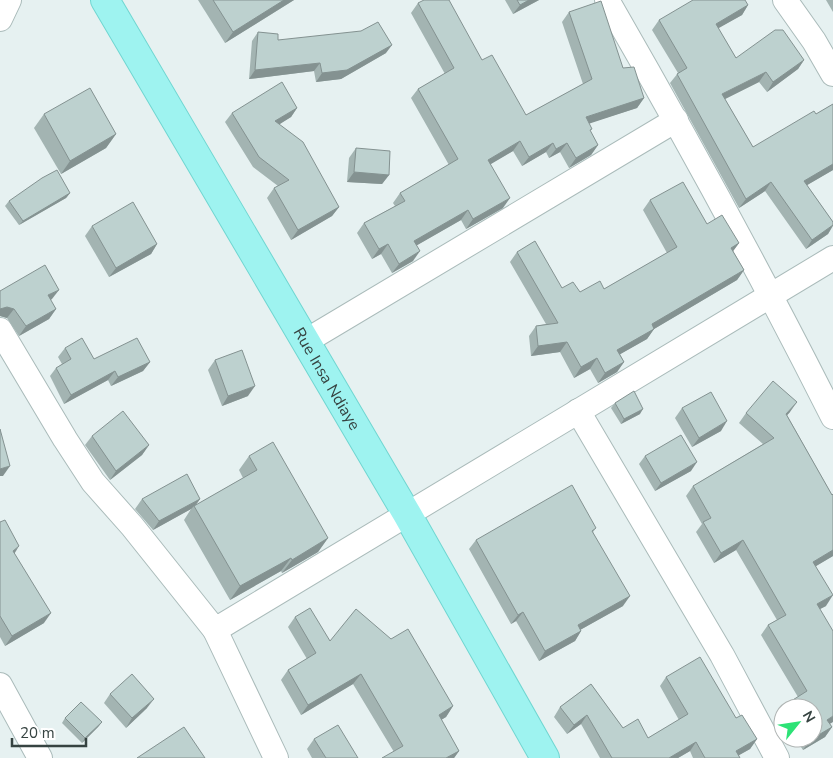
<svg xmlns="http://www.w3.org/2000/svg" width="833" height="758" font-family="'Nunito Sans',sans-serif">
  <style>
    .lines { fill: none; stroke-linecap: round; stroke-linejoin: round }
    .minor-casing { stroke: #aabbba; stroke-width: 26 }
    .major-casing { stroke: #70d6d1; stroke-width: 30 }
    .minor { stroke: #fff; stroke-width: 24 }
    .major { stroke: #9ef3f0; stroke-width: 28 }
    .wall { fill: #a3b4b2 }
    .shaded-wall { fill: #849291 }
    .building { fill: #bdd1cf; stroke: #849291 }
    .labels { text-anchor: middle; stroke-width: 5; stroke-linejoin: round; paint-order: stroke }
    .street-label { font-size: 16px; fill: #364341; stroke: #fff }
  </style>
  <rect width="100%" height="100%" fill="#e6f1f1"/>
  <g class="lines">
    <defs>
      <g id="minor">
        <path d="M607,0C686,137 762,276 833,417"/>
        <polyline points="785,0 814,41 833,74"/>
        <polyline points="0,19 9,0"/>
        <polyline points="0,330 65,439 93,482 132,526 215,630 833,258"/>
        <polyline points="306,341 676,120"/>
        <polyline points="578,411 722,655 777,758"/>
        <polyline points="215,630 276,758"/>
        <polyline points="0,685 40,758"/>
      </g>
      <g id="major">
        <path id="s1" d="M105,0L407,514L545,758"/>
      </g>
    </defs>
    <!-- minor casing -->
    <use href="#minor" class="minor-casing"/>
    <!-- major casing -->
    <use href="#major" class="major-casing"/>
    <!-- minor -->
    <use href="#minor" class="minor"/>
    <!-- major -->
    <use href="#major" class="major"/>
  </g>
  <!-- wall -->
  <g class="wall">
    <polygon points="198,0 294,0 225,43"/>
    <polygon points="505,0 539,0 513,14"/>
    <polygon points="826,0 833,0 833,12"/>
    <polygon points="418,3 482,60 526,115 583,84 562,22 569,12 623,68 644,98 637,108 589,123 590,132 598,145 591,155 569,168 560,152 549,158 546,152 522,166 513,151 490,164 503,208 466,229 461,220 417,245 413,261 392,273 381,254 372,259 357,233 364,223 395,206 393,203 400,193 449,165 411,98 418,89 445,74 411,13"/>
    <polygon points="748,5 742,15 718,28 736,58 804,60 798,69 767,92 759,82 725,99 753,147 816,114 833,104 833,170 807,185 833,222 833,226 828,234 806,249 765,191 739,208 670,83 678,73 652,30 659,20"/>
    <polygon points="258,32 278,40 386,53 341,79 316,82 314,71 249,79 252,41"/>
    <polygon points="297,108 291,117 279,124 339,207 332,216 291,240 267,198 274,188 278,186 253,167 225,122 232,113"/>
    <polygon points="44,114 116,134 106,148 61,174 34,128"/>
    <polygon points="356,148 389,175 382,184 347,182 349,158"/>
    <polygon points="70,193 66,198 19,225 5,206 9,201"/>
    <polygon points="650,200 707,224 739,243 733,251 744,270 737,280 654,329 647,339 620,354 624,362 617,372 598,383 590,369 574,378 560,352 531,356 529,336 536,326 546,324 510,262 517,252 562,288 580,292 604,289 667,253 643,210"/>
    <polygon points="92,226 157,244 151,254 109,277 85,236"/>
    <polygon points="0,291 52,299 50,300 56,309 49,319 19,336 7,318 0,316"/>
    <polygon points="65,348 94,359 150,362 143,371 111,386 108,380 64,404 50,376 56,368 62,364 58,357"/>
    <polygon points="215,360 248,396 222,406 208,370"/>
    <polygon points="615,403 640,414 621,424 611,408"/>
    <polygon points="682,408 721,431 692,447 675,418"/>
    <polygon points="790,412 787,415 832,495 833,494 833,556 816,566 826,606 820,609 830,724 832,727 825,737 803,750 795,738 813,738 813,708 784,708 788,703 798,697 761,635 768,625 777,620 736,550 714,563 696,532 702,524 686,496 693,486 763,444 739,423 746,413"/>
    <polygon points="92,436 149,445 142,455 110,480 85,445"/>
    <polygon points="249,456 328,538 318,552 282,573 281,571 230,600 184,520 191,509 153,530 135,509 142,499 200,499 196,505 243,478 239,470"/>
    <polygon points="645,456 691,471 655,491 639,464"/>
    <polygon points="0,522 44,623 5,646 0,637"/>
    <polygon points="596,528 593,532 623,606 580,630 581,631 575,641 539,661 516,621 511,624 469,549 476,540"/>
    <polygon points="295,617 330,641 453,706 446,717 441,720 459,751 454,758 382,758 394,752 353,684 301,715 281,680 288,670 307,659 288,627"/>
    <polygon points="666,677 736,718 757,739 750,749 739,755 740,758 693,758 690,751 678,758 600,758 581,724 567,734 554,717 560,707 591,684 623,728 648,738 679,720 660,686"/>
    <polygon points="110,694 147,708 126,728 104,703"/>
    <polygon points="783,709 783,717 781,713"/>
    <polygon points="65,718 102,722 98,727 82,743 62,723"/>
    <polygon points="314,739 358,758 312,758 307,749"/>
  </g>
  <!-- shaded-wall -->
  <g class="shaded-wall">
    <polygon points="284,0 294,0 225,43 233,32"/>
    <polygon points="529,0 539,0 513,14 520,5"/>
    <polygon points="748,5 742,15 710,33 716,24"/>
    <polygon points="392,45 386,53 341,79 316,82 322,73"/>
    <polygon points="804,60 798,69 767,92 773,82"/>
    <polygon points="320,63 314,71 249,79 255,70"/>
    <polygon points="766,72 759,82 715,104 722,94"/>
    <polygon points="644,98 637,108 579,127 586,117"/>
    <polygon points="297,108 291,117 269,131 275,121"/>
    <polygon points="116,134 106,148 61,174 70,161"/>
    <polygon points="520,141 513,151 481,170 488,160"/>
    <polygon points="553,143 546,152 522,166 529,157"/>
    <polygon points="567,143 560,152 549,158 556,149"/>
    <polygon points="598,145 591,155 569,168 576,158"/>
    <polygon points="833,164 833,170 797,191 804,181"/>
    <polygon points="354,172 389,175 382,184 347,182"/>
    <polygon points="771,182 765,191 739,208 746,199"/>
    <polygon points="70,193 66,198 19,225 23,221"/>
    <polygon points="510,198 503,208 466,229 473,219"/>
    <polygon points="339,207 332,216 291,240 298,230"/>
    <polygon points="468,210 461,220 407,251 414,241"/>
    <polygon points="833,225 828,234 806,249 812,240"/>
    <polygon points="739,243 731,254 731,248"/>
    <polygon points="157,244 151,254 109,277 116,268"/>
    <polygon points="388,244 381,254 372,259 379,249"/>
    <polygon points="420,251 413,261 392,273 399,264"/>
    <polygon points="744,270 737,280 649,332 654,329 647,339 610,360 617,350 652,324"/>
    <polygon points="59,290 52,299 41,305 48,295"/>
    <polygon points="7,307 14,309 7,318 0,316 0,309"/>
    <polygon points="56,309 49,319 19,336 26,326"/>
    <polygon points="567,342 560,352 531,356 538,346"/>
    <polygon points="597,358 590,369 574,378 581,367"/>
    <polygon points="150,362 143,371 111,386 118,377"/>
    <polygon points="624,362 617,372 598,383 605,373"/>
    <polygon points="115,371 108,380 64,404 71,395"/>
    <polygon points="255,386 248,396 222,406 228,396"/>
    <polygon points="797,402 790,412 779,424 786,414"/>
    <polygon points="643,409 640,414 621,424 624,419"/>
    <polygon points="727,421 721,431 692,447 699,438"/>
    <polygon points="149,445 142,455 110,480 116,471"/>
    <polygon points="697,462 691,471 655,491 661,483"/>
    <polygon points="10,466 3,476 0,476 0,469"/>
    <polygon points="200,499 194,507 194,506 191,509 153,530 159,521"/>
    <polygon points="328,538 318,552 282,573 292,560"/>
    <polygon points="743,540 736,550 714,563 721,553"/>
    <polygon points="19,546 13,556 13,551"/>
    <polygon points="833,550 833,556 806,572 813,562"/>
    <polygon points="291,558 281,571 230,600 240,586"/>
    <polygon points="833,595 826,606 810,614 817,604"/>
    <polygon points="630,596 623,606 571,635 578,625"/>
    <polygon points="523,612 516,621 511,624 518,615"/>
    <polygon points="51,613 44,623 5,646 12,636"/>
    <polygon points="581,631 575,641 539,661 545,651"/>
    <polygon points="361,674 353,684 301,715 308,705"/>
    <polygon points="154,699 147,708 126,728 132,718"/>
    <polygon points="453,706 446,717 431,726 439,715"/>
    <polygon points="587,715 581,724 567,734 574,725"/>
    <polygon points="833,716 833,722 820,730 827,720"/>
    <polygon points="102,722 98,727 82,743 85,738"/>
    <polygon points="832,727 825,737 803,750 810,740"/>
    <polygon points="757,739 750,749 734,758 736,751"/>
    <polygon points="696,742 690,751 678,758 669,758"/>
    <polygon points="459,751 454,758 446,758"/>
  </g>
  <!-- building -->
  <g class="building">
    <polygon points="213,0 284,0 233,32"/>
    <polygon points="424,0 449,0 482,60 492,55 526,115 592,79 569,12 601,1 623,68 634,67 644,98 586,117 592,129 590,130 598,145 576,158 567,143 556,149 553,143 529,157 520,141 488,160 510,198 473,219 468,210 414,241 420,251 399,264 388,244 379,249 364,223 405,201 400,193 458,159 418,89 454,68 418,3"/>
    <polygon points="517,0 529,0 520,5"/>
    <polygon points="693,0 745,0 748,5 716,24 736,58 775,30 783,30 804,60 773,82 766,72 722,94 753,147 814,111 816,114 833,104 833,164 804,181 833,222 833,225 812,240 771,182 746,199 677,74 687,68 659,20"/>
    <polygon points="378,22 392,45 347,70 322,73 320,63 255,70 258,32 278,34 278,40 361,31"/>
    <polygon points="282,82 297,108 275,121 303,142 339,207 298,230 274,188 289,180 259,157 232,113"/>
    <polygon points="90,88 116,134 70,161 44,114"/>
    <polygon points="356,148 390,151 389,175 354,172"/>
    <polygon points="57,170 70,193 23,221 9,201 42,178"/>
    <polygon points="683,182 707,224 722,215 739,243 731,248 744,270 652,324 654,329 617,350 624,362 605,373 597,358 581,367 567,342 538,346 536,326 558,323 517,252 535,241 562,288 573,282 580,292 600,281 604,289 677,247 650,200"/>
    <polygon points="133,202 157,244 116,268 92,226"/>
    <polygon points="45,265 59,290 48,295 56,309 26,326 14,309 7,307 0,309 0,291"/>
    <polygon points="82,338 94,359 137,338 150,362 118,377 115,371 71,395 56,368 71,359 65,348"/>
    <polygon points="242,350 255,386 228,396 215,360"/>
    <polygon points="773,381 797,402 786,414 832,495 833,494 833,550 813,562 833,595 817,604 833,631 833,716 827,720 832,727 810,740 808,738 813,738 813,708 791,708 788,703 807,691 768,625 786,615 743,540 721,553 703,522 711,518 693,486 774,438 746,413"/>
    <polygon points="634,391 643,409 624,419 615,403"/>
    <polygon points="711,392 727,421 699,438 682,408"/>
    <polygon points="123,411 149,445 116,471 92,436"/>
    <polygon points="0,429 10,466 0,469"/>
    <polygon points="681,435 697,462 661,483 645,456"/>
    <polygon points="273,442 328,538 292,560 291,558 240,586 194,506 257,470 249,456"/>
    <polygon points="187,474 200,499 159,521 142,499"/>
    <polygon points="572,485 596,528 592,531 630,596 578,625 581,631 545,651 523,612 518,615 476,540"/>
    <polygon points="5,520 19,546 13,551 51,613 12,636 0,616 0,522"/>
    <polygon points="310,608 330,641 356,609 391,639 408,629 453,706 439,715 459,751 446,758 382,758 403,746 361,674 308,705 288,670 316,653 295,617"/>
    <polygon points="700,657 736,718 742,715 757,739 736,751 740,758 705,758 696,742 669,758 612,758 587,715 574,725 560,707 591,684 623,728 638,719 648,738 688,714 666,677"/>
    <polygon points="132,674 154,699 132,718 110,694"/>
    <polygon points="81,702 102,722 85,738 65,718"/>
    <polygon points="338,725 358,758 326,758 314,739"/>
    <polygon points="184,727 205,758 137,758"/>
  </g>
  <g class="labels">
    <!-- street labels -->
    <g class="street-label">
      <text dy="6" stroke="none"><textPath href="#s1" startOffset="439">Rue Insa Ndiaye</textPath></text>
    </g>
  </g>
  <!-- north arrow -->
  <g transform="translate(798 723) rotate(60)"><circle r="24" fill="#ffffff" stroke="#afb4b3"/>
  <path d="M0-4L9 19L0 12L-9 19Z" fill="#2de276"/>
  <text y="-8" font-size="14" font-weight="bold" text-anchor="middle" fill="#364341">N</text>
  </g>
  <!-- scale -->
  <path d="M12 738v8h74v-8" fill="none" stroke="#364341" stroke-width="2.5"/>
  <text x="20" y="738" font-size="15" fill="#364341" stroke="#ffffff" stroke-width="4" paint-order="stroke">20 m</text>
</svg>
